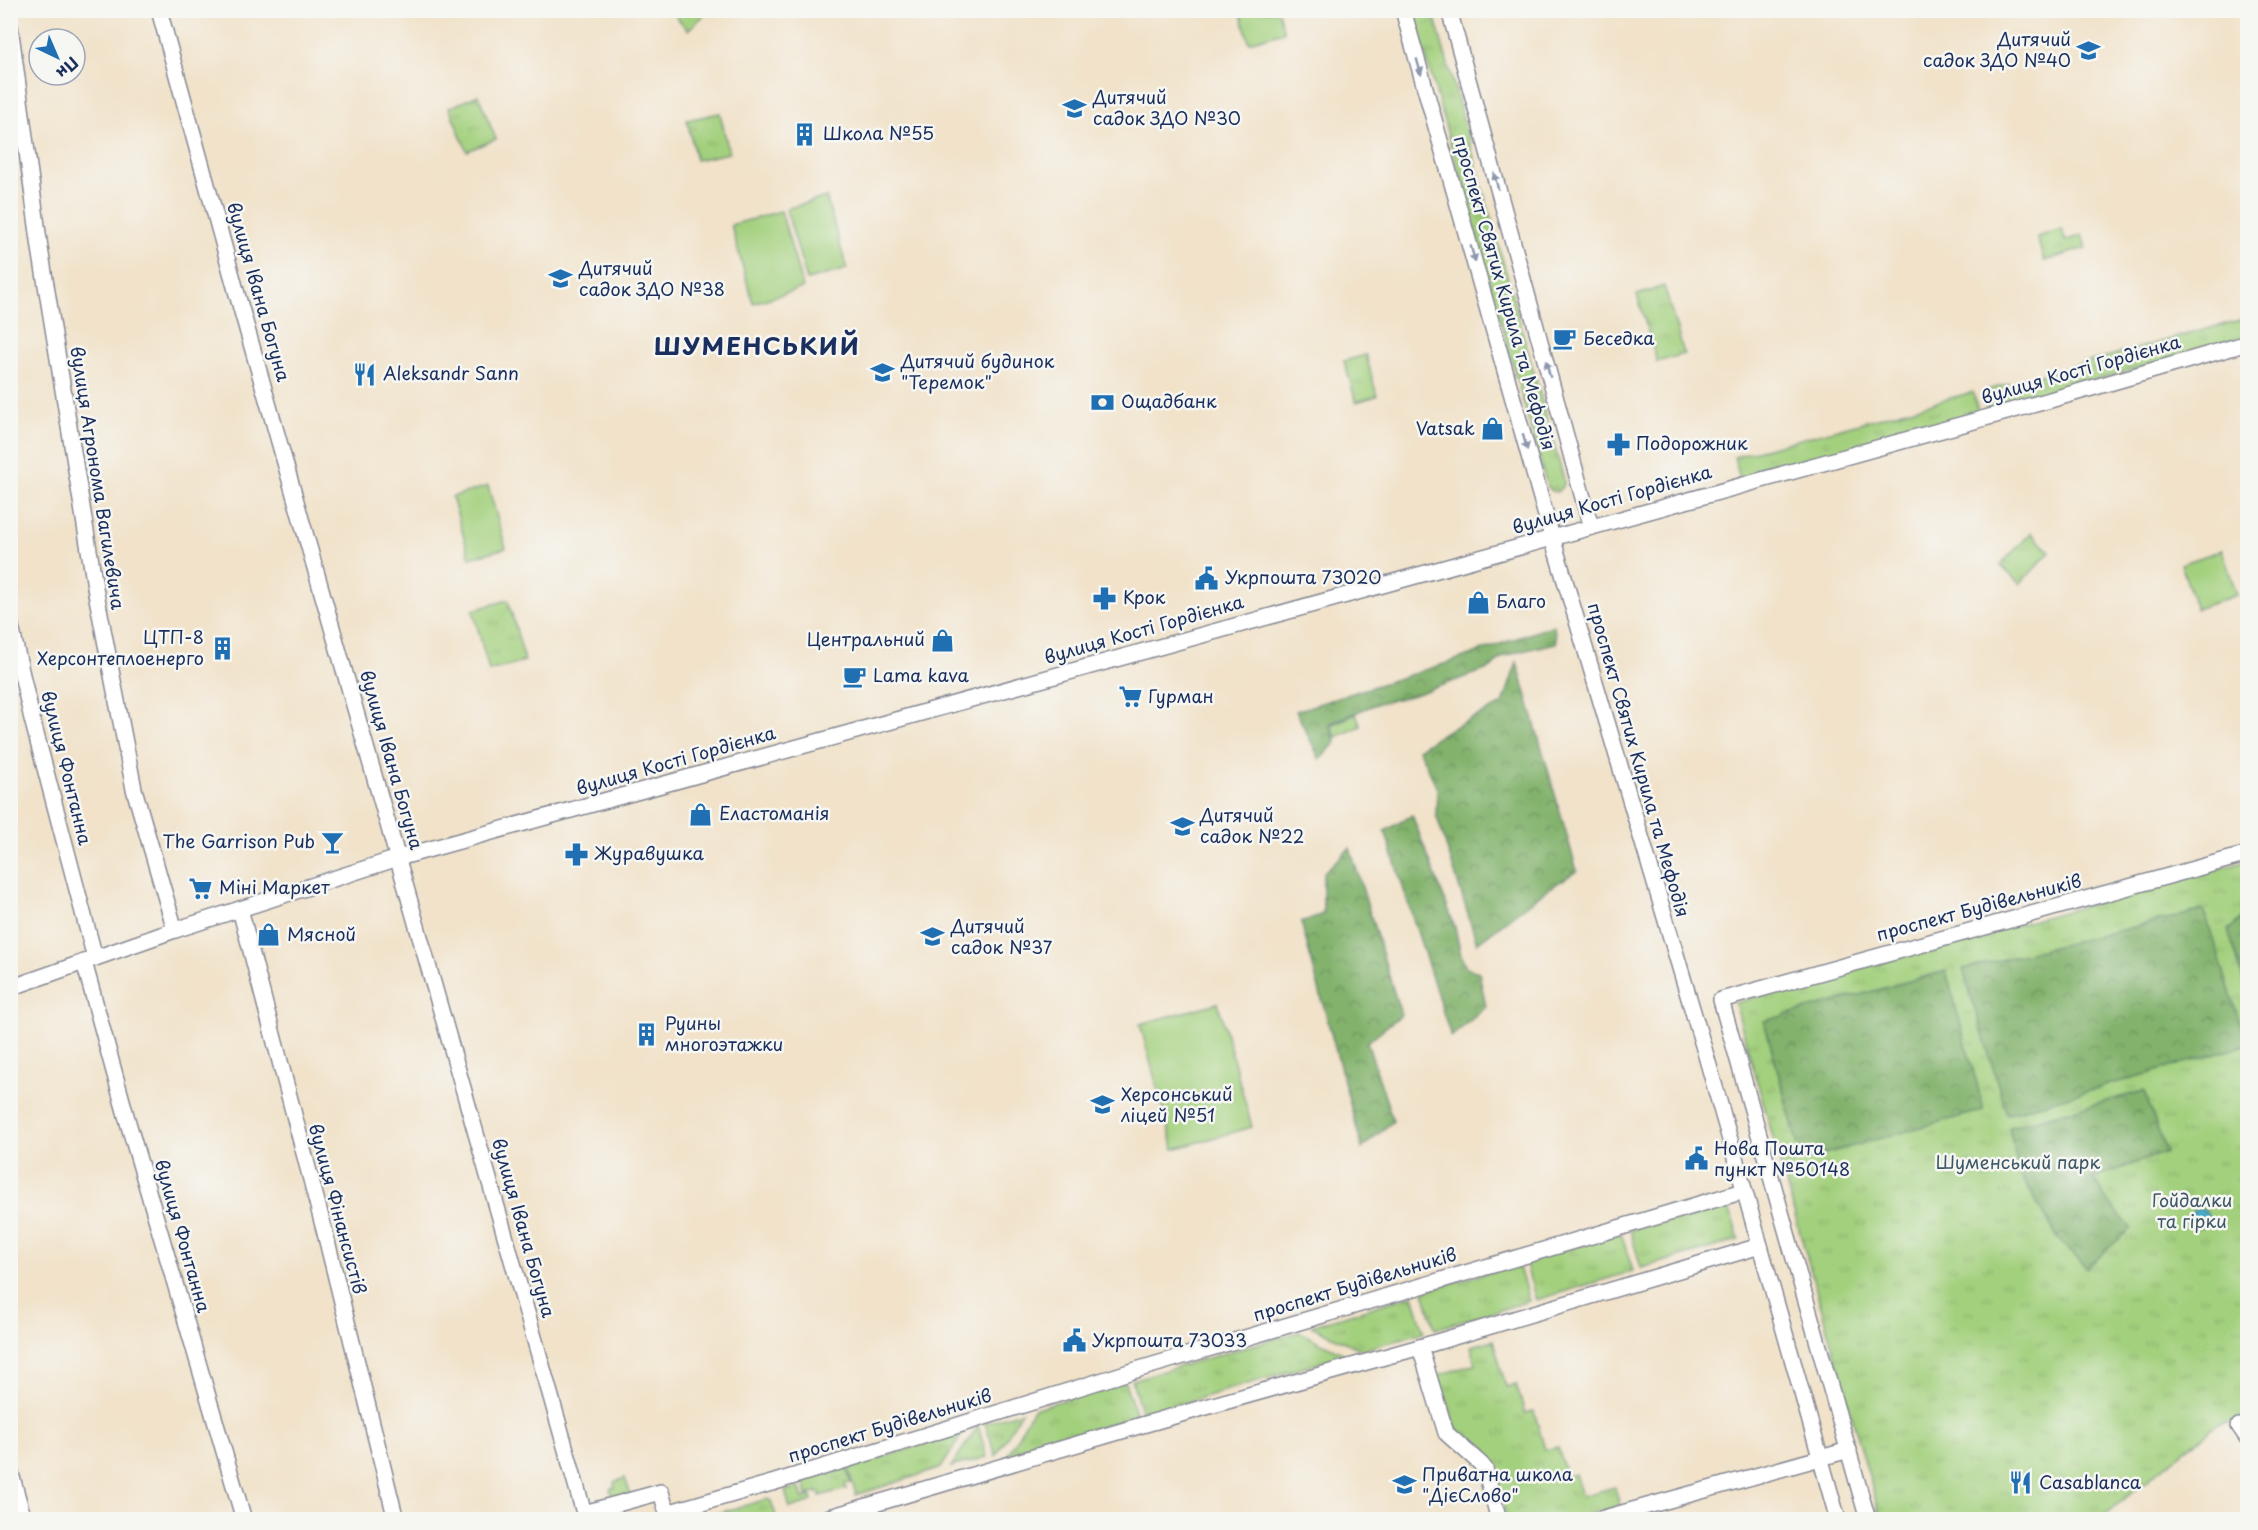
<svg xmlns="http://www.w3.org/2000/svg" width="2258" height="1530" font-family="'Playpen Sans',sans-serif">
  <style>
    .grass { fill: url(#grass-tufts); stroke: #5f806e; stroke-width: 1.5 }
    .forest { fill: url(#forest-crowns); stroke: #4e7065; stroke-width: 1.5 }
    .pitch { fill: #a3d07d; stroke: #5f806e; stroke-width: 1.5 }
    .water { fill: url(#water-ripples); stroke: #326c93; stroke-width: 1.5 }
    .lines { fill: none; stroke-linecap: round; stroke-linejoin: round }
    .minor-casing { stroke: #868894; stroke-width: 18 }
    .minor { stroke: #fff; stroke-width: 15 }
    .oneway { fill: #8d97ae }
    .labels { text-anchor: middle; stroke-width: 5; stroke-linejoin: round; paint-order: stroke }
    .poi-label { font-size: 18px; fill: #1b2f5e; stroke: #f6f6f2; text-anchor: start }
    .street-label { font-size: 18px; fill: #1b2f5e; stroke: #f6f6f2 }
    .park-label { font-size: 18px; fill: #3d5766; stroke: #f6f6f2 }
    .district-label { font-size: 24px; font-weight: bold; letter-spacing: 1.5px; fill: #1b2f5e; stroke: #f6f6f2 }
  </style>
  <defs>
    <pattern id="grass-tufts" width="24" height="20" patternUnits="userSpaceOnUse" patternTransform="scale(1.5)"><rect width="24" height="20" fill="#a3d07d"/><path d="M3 7l-1-3M5 7V3M7 7l1-3M15 17l-1-3M17 17v-4M19 17l1-3" fill="none" stroke="#8cb36e"/></pattern>
    <pattern id="forest-crowns" width="20" height="18" patternUnits="userSpaceOnUse" patternTransform="scale(1.5)"><rect width="20" height="18" fill="#82b26c"/><path d="M2 6a3 3 0 1 1 6 0M12 15a3 3 0 1 1 6 0" fill="none" stroke="#6a915c"/></pattern>
    <pattern id="water-ripples" width="26" height="14" patternUnits="userSpaceOnUse" patternTransform="scale(1.5)"><rect width="26" height="14" fill="#49aac8"/><path d="M2 4q2-2 4 0t4 0M15 11q2-2 4 0t4 0" fill="none" stroke="#3c8ba6"/></pattern>
  </defs>
  <rect width="100%" height="100%" fill="#f6f6f2"/>
  <filter id="ink" filterUnits="userSpaceOnUse"><feTurbulence type="fractalNoise" baseFrequency=".0167" numOctaves="2"/><feDisplacementMap in="SourceGraphic" scale="12" xChannelSelector="R" yChannelSelector="G"/><feConvolveMatrix kernelMatrix="1 2 1 2 8 2 1 2 1" color-interpolation-filters="sRGB"/></filter>
  <filter id="wash" filterUnits="userSpaceOnUse"><feTurbulence type="fractalNoise" baseFrequency=".008" numOctaves="4" result="noise"/><feDisplacementMap in="SourceGraphic" scale="24" xChannelSelector="R" yChannelSelector="G"/><feGaussianBlur stdDeviation="1.35" result="paint"/><feColorMatrix in="noise" values="0 0 0 0 0 0 0 0 0 0 0 0 0 0 0 0 0 1.4 0 .05"/><feComposite in="paint" operator="in"/></filter>
  <g filter="url(#wash)">
    <rect width="100%" height="100%" fill="#f1e2c9"/>
    <!-- grass -->
    <g class="grass">
      <polygon points="1413,11 1433,11 1564,480 1564,485 1557,492 1552,491 1547,486"/>
      <polygon points="478,95 496,139 467,151 449,108"/>
      <polygon points="720,113 729,153 696,160 687,120"/>
      <polygon points="2062,229 2065,241 2082,235 2086,248 2044,261 2037,237"/>
      <polygon points="1664,286 1684,354 1657,362 1637,295"/>
      <polygon points="2247,318 2247,338 1987,410 1983,391"/>
      <polygon points="1366,355 1377,396 1356,402 1344,361"/>
      <polygon points="1973,392 1979,414 1740,479 1734,457"/>
      <polygon points="2031,533 2050,552 2020,584 2000,565"/>
      <polygon points="508,600 525,661 489,671 473,610"/>
      <polygon points="2247,861 2247,1420 2218,1424 2104,1515 2093,1519 1881,1519 1735,1003"/>
      <polygon points="1727,1201 1739,1240 1641,1268 1630,1230"/>
      <polygon points="1621,1233 1633,1271 1536,1300 1525,1262"/>
      <polygon points="1518,1264 1529,1301 1435,1329 1424,1291"/>
      <polygon points="1413,1295 1424,1332 1362,1350 1311,1326"/>
      <polygon points="1299,1332 1346,1355 1142,1415 1132,1380"/>
      <polygon points="1493,1340 1506,1387 1516,1384 1525,1413 1534,1411 1545,1450 1558,1447 1566,1477 1575,1474 1582,1496 1615,1487 1620,1506 1571,1519 1507,1519 1491,1462 1457,1429 1438,1375 1475,1364 1471,1346"/>
      <polygon points="1125,1382 1136,1416 1008,1455 1033,1409"/>
      <polygon points="1021,1412 996,1456 985,1423"/>
      <polygon points="978,1426 987,1457 951,1467"/>
      <polygon points="964,1431 941,1468 856,1495 848,1468"/>
      <polygon points="846,1467 851,1483 845,1484 846,1489 820,1496 819,1492 807,1495 803,1479"/>
      <polygon points="625,1478 631,1496 614,1502 610,1489 615,1487 614,1482"/>
      <polygon points="799,1487 803,1498 811,1496 812,1501 790,1508 785,1491"/>
      <polygon points="767,1499 771,1501 777,1519 698,1519"/>
    </g>
    <!-- forest -->
    <g class="forest">
      <polygon points="1554,625 1556,643 1518,652 1501,658 1491,668 1414,695 1376,704 1329,724 1336,742 1320,760 1296,711 1447,663"/>
      <polygon points="1517,662 1577,871 1545,891 1477,943 1436,814 1437,787 1418,749 1448,730 1503,704"/>
      <polygon points="1412,815 1455,927 1461,956 1466,968 1479,972 1486,1007 1451,1037 1385,831"/>
      <polygon points="1350,848 1401,1015 1367,1042 1393,1121 1362,1148 1301,922 1323,914 1323,873"/>
      <polygon points="2204,910 2247,1045 2007,1114 1963,969"/>
      <polygon points="2247,914 2247,992 2228,930"/>
      <polygon points="1946,971 1984,1110 1802,1160 1764,1021"/>
      <polygon points="2144,1091 2166,1152 2094,1178 2105,1198 2131,1228 2087,1268 2059,1240 2019,1172 2009,1127"/>
    </g>
    <!-- pitch -->
    <g class="pitch">
      <polygon points="671,11 709,11 688,30"/>
      <polygon points="1240,11 1278,11 1284,32 1249,42"/>
      <polygon points="826,197 847,269 807,280 786,209"/>
      <polygon points="781,211 803,288 753,303 731,225"/>
      <polygon points="488,486 506,548 470,558 452,497"/>
      <polygon points="2222,550 2237,595 2196,609 2181,564"/>
      <polygon points="1356,714 1361,726 1336,737 1331,725"/>
      <polygon points="1218,1003 1252,1127 1174,1149 1140,1024"/>
    </g>
    <!-- water -->
    <circle class="water" cx="2199" cy="1218" r="9"/>
  </g>
  <g filter="url(#ink)">
    <g class="lines">
      <defs>
        <g id="minor">
          <polyline points="159,10 237,294 586,1520"/>
          <polyline points="1403,10 1552,537 1705,1052 1838,1520"/>
          <polyline points="1449,10 1591,527"/>
          <polyline points="10,26 40,248 96,593 134,789 175,930"/>
          <polyline points="10,622 32,719 95,958"/>
          <polyline points="240,909 325,1233 396,1520"/>
          <polyline points="84,962 127,1119 244,1520"/>
          <polyline points="10,988 175,930 398,858 2050,400 2248,343"/>
          <polyline points="1420,1347 1446,1433 1481,1464 1485,1469 1499,1520"/>
          <polyline points="2239,1426 2248,1439"/>
          <polyline points="10,1470 24,1520"/>
          <polyline points="584,1513 661,1492 667,1513 775,1482 1126,1373 1744,1191"/>
          <polyline points="820,1520 1142,1425 1420,1347 1760,1246"/>
          <polyline points="1597,1520 1849,1450"/>
          <polyline points="1868,1520 1721,1000 2248,854"/>
        </g>
      </defs>
      <!-- minor casing -->
      <use href="#minor" class="minor-casing"/>
      <!-- minor -->
      <use href="#minor" class="minor"/>
    </g>
    <!-- one-way arrows -->
    <defs><path id="oneway-solid" d="M-6-.8H1V-3.2L6.5 0L1 3.2V.8H-6Z" transform="scale(1.5)"/></defs>
    <g class="oneway">
      <use href="#oneway-solid" transform="translate(1419 67) rotate(74)"/>
      <use href="#oneway-solid" transform="translate(1496 181) rotate(-105)"/>
      <use href="#oneway-solid" transform="translate(1473 254) rotate(74)"/>
      <use href="#oneway-solid" transform="translate(1548 369) rotate(-105)"/>
      <use href="#oneway-solid" transform="translate(1525 442) rotate(74)"/>
    </g>
  </g>
  <!-- icons -->
  <defs>
    <symbol id="school-bare" viewBox="-9 -9 18 18"><path d="M0-5L7-2L0 1L-7-2ZM-4 1L0 2.5L4 1V4Q0 6-4 4Z" fill="#1f6fb2" stroke="#f6f6f2" stroke-width="2.5" paint-order="stroke"/></symbol>
    <symbol id="building-bare" viewBox="-9 -9 18 18"><path d="M-4-6H4V6H1V3H-1V6H-4ZM-2.5-4.3h1.7v1.8h-1.7ZM.8-4.3h1.7v1.8H.8ZM-2.5-1h1.7V.8h-1.7ZM.8-1h1.7V.8H.8Z" fill="#1f6fb2" stroke="#f6f6f2" stroke-width="2.5" paint-order="stroke"/></symbol>
    <symbol id="cafe-bare" viewBox="-9 -9 18 18"><path d="M-5.5-4.5H6V0H3Q3 3.5 0 3.5H-2.5Q-5.5 3.5-5.5 0ZM3-3.2v2h1.7v-2ZM-6 4.5H4V6H-6Z" fill="#1f6fb2" stroke="#f6f6f2" stroke-width="2.5" paint-order="stroke"/></symbol>
    <symbol id="restaurant-bare" viewBox="-9 -9 18 18"><path d="M-5-6h1v4h1v-4h1v4h1v-4h1v5L-1.5 .5V6h-2V.5L-5-1ZM5-6V6H3V1.5H1.5Q1.5-4 5-6Z" fill="#1f6fb2" stroke="#f6f6f2" stroke-width="2.5" paint-order="stroke"/></symbol>
    <symbol id="bank-bare" viewBox="-9 -9 18 18"><path d="M-6-4H6V4H-6ZM0-2.3a2.3 2.3 0 1 0 0 4.6a2.3 2.3 0 1 0 0-4.6Z" fill="#1f6fb2" stroke="#f6f6f2" stroke-width="2.5" paint-order="stroke"/></symbol>
    <symbol id="shop-bare" viewBox="-9 -9 18 18"><path d="M-5-2.5h2.3a2.7 3.5 0 0 1 5.4 0H5L5.5 6h-11ZM-1.5-2.5h3a1.5 2.3 0 0 0-3 0Z" fill="#1f6fb2" stroke="#f6f6f2" stroke-width="2.5" paint-order="stroke"/></symbol>
    <symbol id="pharmacy-bare" viewBox="-9 -9 18 18"><path d="M-2-6h4v4h4v4h-4v4h-4v-4h-4v-4h4Z" fill="#1f6fb2" stroke="#f6f6f2" stroke-width="2.5" paint-order="stroke"/></symbol>
    <symbol id="civic-bare" viewBox="-9 -9 18 18"><path d="M-.6-6.5H3V-4.5H.6V-3L4-1V1h2V6H-6V1h2V-1L-.6-3ZM-1.2 2.5V6h2.4V2.5Z" fill="#1f6fb2" stroke="#f6f6f2" stroke-width="2.5" paint-order="stroke"/></symbol>
    <symbol id="supermarket-bare" viewBox="-9 -9 18 18"><path d="M-6-5.5h2.5l.6 2H6L4.5 2H-2.5L-4.4-4H-6ZM-1.5 3.2a1.3 1.3 0 1 0 .1 0ZM3 3.2a1.3 1.3 0 1 0 .1 0Z" fill="#1f6fb2" stroke="#f6f6f2" stroke-width="2.5" paint-order="stroke"/></symbol>
    <symbol id="bar-bare" viewBox="-9 -9 18 18"><path d="M-6-5H6L.8 .8V4.5H3.5V6h-7V4.5H-.8V.8Z" fill="#1f6fb2" stroke="#f6f6f2" stroke-width="2.5" paint-order="stroke"/></symbol>
  </defs>
  <g fill-rule="evenodd">
    <use href="#school-bare" x="2072" y="34" width="33" height="33"/>
    <use href="#school-bare" x="1058" y="92" width="33" height="33"/>
    <use href="#building-bare" x="788" y="118" width="33" height="33"/>
    <use href="#school-bare" x="544" y="262" width="33" height="33"/>
    <use href="#cafe-bare" x="1548" y="322" width="33" height="33"/>
    <use href="#school-bare" x="866" y="356" width="33" height="33"/>
    <use href="#restaurant-bare" x="348" y="358" width="33" height="33"/>
    <use href="#bank-bare" x="1086" y="386" width="33" height="33"/>
    <use href="#shop-bare" x="1476" y="412" width="33" height="33"/>
    <use href="#pharmacy-bare" x="1602" y="428" width="33" height="33"/>
    <use href="#civic-bare" x="1190" y="562" width="33" height="33"/>
    <use href="#pharmacy-bare" x="1088" y="582" width="33" height="33"/>
    <use href="#shop-bare" x="1462" y="586" width="33" height="33"/>
    <use href="#shop-bare" x="926" y="624" width="33" height="33"/>
    <use href="#building-bare" x="206" y="632" width="33" height="33"/>
    <use href="#cafe-bare" x="838" y="660" width="33" height="33"/>
    <use href="#supermarket-bare" x="1114" y="680" width="33" height="33"/>
    <use href="#shop-bare" x="684" y="798" width="33" height="33"/>
    <use href="#school-bare" x="1166" y="810" width="33" height="33"/>
    <use href="#bar-bare" x="316" y="826" width="33" height="33"/>
    <use href="#pharmacy-bare" x="560" y="838" width="33" height="33"/>
    <use href="#supermarket-bare" x="184" y="872" width="33" height="33"/>
    <use href="#shop-bare" x="252" y="918" width="33" height="33"/>
    <use href="#school-bare" x="916" y="920" width="33" height="33"/>
    <use href="#building-bare" x="630" y="1018" width="33" height="33"/>
    <use href="#school-bare" x="1086" y="1088" width="33" height="33"/>
    <use href="#civic-bare" x="1680" y="1142" width="33" height="33"/>
    <use href="#civic-bare" x="1058" y="1324" width="33" height="33"/>
    <use href="#restaurant-bare" x="2004" y="1466" width="33" height="33"/>
    <use href="#school-bare" x="1388" y="1468" width="33" height="33"/>
  </g>
  <g class="labels">
    <!-- poi labels -->
    <g class="poi-label">
      <text x="2071" y="46" text-anchor="end">Дитячий<tspan x="2071" dy="21">садок ЗДО №40</tspan></text>
      <text x="1093" y="104">Дитячий<tspan x="1093" dy="21">садок ЗДО №30</tspan></text>
      <text x="823" y="140">Школа №55</text>
      <text x="579" y="275">Дитячий<tspan x="579" dy="21">садок ЗДО №38</tspan></text>
      <text x="1583" y="345">Беседка</text>
      <text x="901" y="368">Дитячий будинок<tspan x="901" dy="21">"Теремок"</tspan></text>
      <text x="383" y="380">Aleksandr Sann</text>
      <text x="1121" y="408">Ощадбанк</text>
      <text x="1475" y="435" text-anchor="end">Vatsak</text>
      <text x="1636" y="450">Подорожник</text>
      <text x="1225" y="584">Укрпошта 73020</text>
      <text x="1123" y="604">Крок</text>
      <text x="1496" y="608">Благо</text>
      <text x="204" y="644" text-anchor="end">ЦТП-8<tspan x="204" dy="21">Херсонтеплоенерго</tspan></text>
      <text x="925" y="646" text-anchor="end">Центральний</text>
      <text x="873" y="682">Lama kava</text>
      <text x="1148" y="703">Гурман</text>
      <text x="719" y="820">Еластоманія</text>
      <text x="1200" y="822">Дитячий<tspan x="1200" dy="21">садок №22</tspan></text>
      <text x="315" y="848" text-anchor="end">The Garrison Pub</text>
      <text x="594" y="860">Журавушка</text>
      <text x="219" y="894">Міні Маркет</text>
      <text x="951" y="933">Дитячий<tspan x="951" dy="21">садок №37</tspan></text>
      <text x="287" y="941">Мясной</text>
      <text x="665" y="1030">Руины<tspan x="665" dy="21">многоэтажки</tspan></text>
      <text x="1121" y="1101">Херсонський<tspan x="1121" dy="21">ліцей №51</tspan></text>
      <text x="1714" y="1155">Нова Пошта<tspan x="1714" dy="21">пункт №50148</tspan></text>
      <text x="1092" y="1347">Укрпошта 73033</text>
      <text x="1422" y="1481">Приватна школа<tspan x="1422" dy="21">"ДієСлово"</tspan></text>
      <text x="2039" y="1489">Casablanca</text>
    </g>
    <!-- street labels -->
    <g class="street-label">
      <text transform="translate(258 292) rotate(74)" y="6">вулиця Івана Богуна</text>
      <text transform="translate(1504 293) rotate(74)" y="6">проспект Святих Кирила та Мефодія</text>
      <text transform="translate(2081 370) rotate(-16)" y="6">вулиця Кості Гордієнка</text>
      <text transform="translate(97 478) rotate(81)" y="6">вулиця Агронома Вагилевича</text>
      <text transform="translate(1612 500) rotate(-16)" y="6">вулиця Кості Гордієнка</text>
      <text transform="translate(1144 630) rotate(-16)" y="6">вулиця Кості Гордієнка</text>
      <text transform="translate(391 760) rotate(74)" y="6">вулиця Івана Богуна</text>
      <text transform="translate(1638 760) rotate(74)" y="6">проспект Святих Кирила та Мефодія</text>
      <text transform="translate(676 761) rotate(-16)" y="6">вулиця Кості Гордієнка</text>
      <text transform="translate(66 768) rotate(76)" y="6">вулиця Фонтанна</text>
      <text transform="translate(1979 908) rotate(-15)" y="6">проспект Будівельників</text>
      <text transform="translate(337 1209) rotate(75)" y="6">вулиця Фінансистів</text>
      <text transform="translate(523 1228) rotate(74)" y="6">вулиця Івана Богуна</text>
      <text transform="translate(182 1236) rotate(74)" y="6">вулиця Фонтанна</text>
      <text transform="translate(1355 1285) rotate(-17)" y="6">проспект Будівельників</text>
      <text transform="translate(890 1426) rotate(-17)" y="6">проспект Будівельників</text>
    </g>
    <!-- park labels -->
    <g class="park-label">
      <text x="2018" y="1169">Шуменський парк</text>
      <text x="2192" y="1207">Гойдалки<tspan x="2192" dy="21">та гірки</tspan></text>
    </g>
    <!-- district labels -->
    <g class="district-label">
      <text x="757" y="355">ШУМЕНСЬКИЙ</text>
    </g>
  </g>
  <!-- margin -->
  <rect width="2258" height="1530" fill="none" stroke="#f6f6f2" stroke-width="36"/>
  <!-- north arrow -->
  <g transform="translate(57 57) rotate(136)"><circle r="28" fill="#f6f6f2" stroke="#9ea6b7" stroke-width="1.5"/>
  <path d="M0-4.5L10 22L0 15L-10 22Z" fill="#1f6fb2"/>
  <text y="-9" font-size="16" font-weight="bold" text-anchor="middle" fill="#1b2f5e">Пн</text>
  </g>
</svg>
